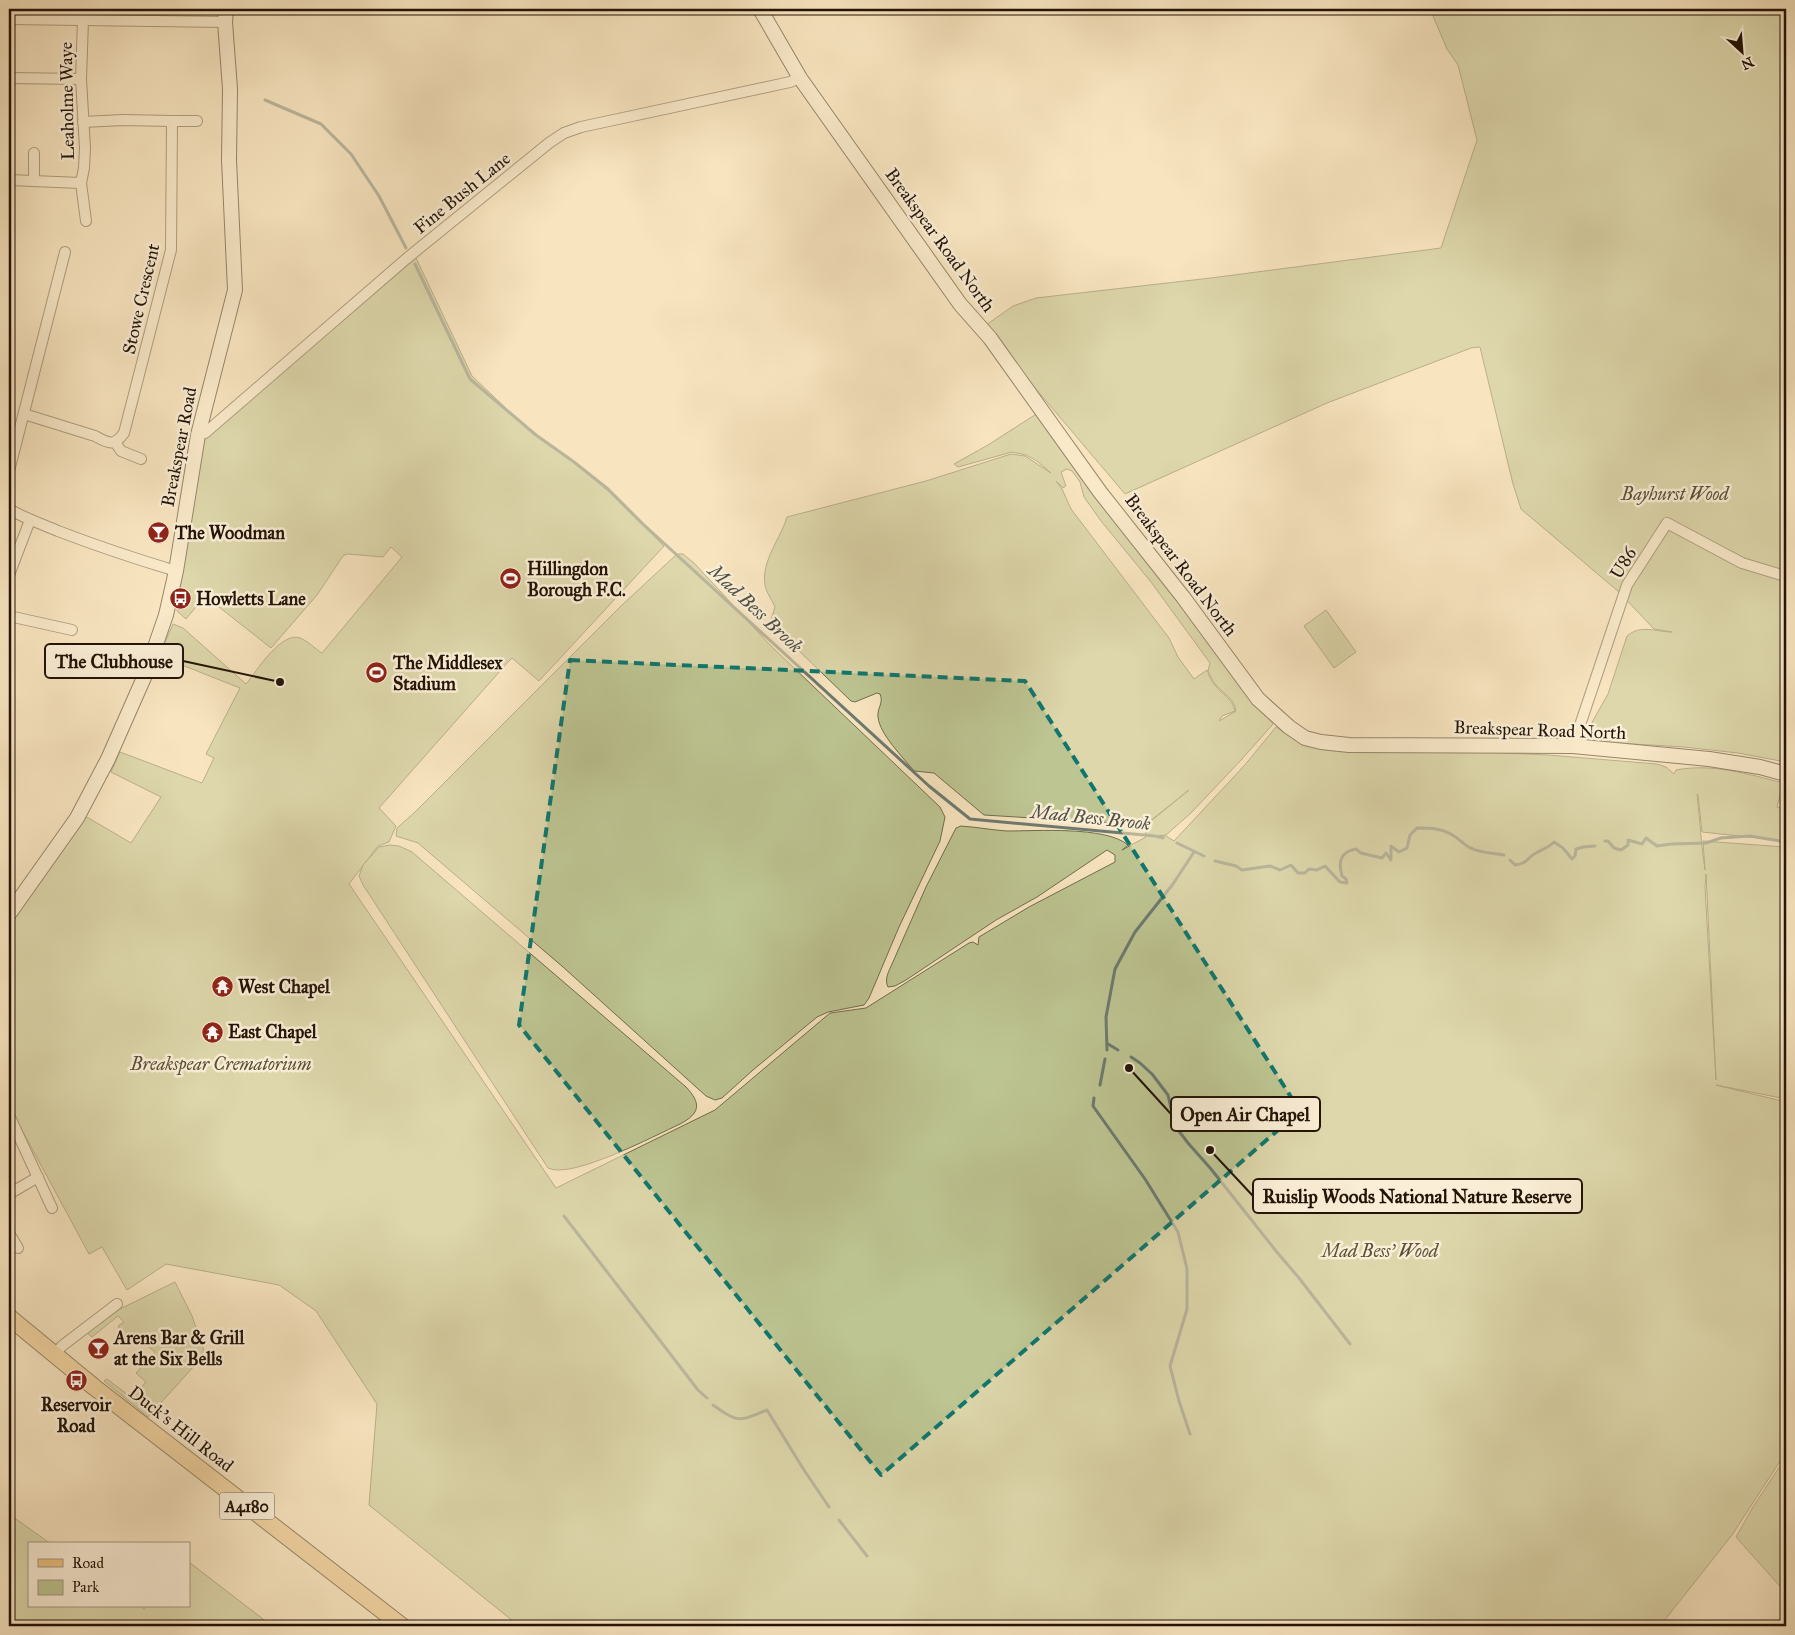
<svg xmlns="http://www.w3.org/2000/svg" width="1795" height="1635" font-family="'IM FELL Great Primer',serif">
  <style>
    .green { fill: #bdc592; stroke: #706c4c; fill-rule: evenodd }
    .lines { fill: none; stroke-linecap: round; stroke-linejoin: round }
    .stream { stroke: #6d7a71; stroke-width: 3 }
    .street-casing { stroke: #584835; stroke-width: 12 }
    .secondary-casing { stroke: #221307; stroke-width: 16 }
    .primary-casing { stroke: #221307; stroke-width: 18 }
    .street { stroke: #faeed6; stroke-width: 10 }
    .secondary { stroke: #faeed6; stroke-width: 14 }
    .primary { stroke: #ecc280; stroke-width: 16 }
    .marked { fill: none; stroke: #0f766e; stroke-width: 4; stroke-dasharray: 10 6; stroke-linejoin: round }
    .labels { text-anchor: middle; stroke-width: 5; stroke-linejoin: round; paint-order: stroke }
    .shield { fill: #faeed6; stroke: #635545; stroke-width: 1 }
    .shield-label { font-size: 16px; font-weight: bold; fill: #221307 }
    .street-label { font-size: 18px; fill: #221307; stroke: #faeed6 }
    .park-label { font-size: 18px; font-style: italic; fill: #585138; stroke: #faeed6 }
    .poi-label { font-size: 18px; font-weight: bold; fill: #221307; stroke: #faeed6; text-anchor: start }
    .water-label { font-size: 19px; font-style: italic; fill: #4e4f45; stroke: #faeed6 }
    .leader { fill: none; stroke: #221307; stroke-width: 2 }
    .callout-dot { fill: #221307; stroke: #faeed6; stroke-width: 2 }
    .callout { fill: #faeed6; stroke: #221307; stroke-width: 2 }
    .callout-label { font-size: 19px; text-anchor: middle; font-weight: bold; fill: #221307 }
  </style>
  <rect width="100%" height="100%" fill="#f8e5c0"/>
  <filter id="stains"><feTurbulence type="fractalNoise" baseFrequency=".004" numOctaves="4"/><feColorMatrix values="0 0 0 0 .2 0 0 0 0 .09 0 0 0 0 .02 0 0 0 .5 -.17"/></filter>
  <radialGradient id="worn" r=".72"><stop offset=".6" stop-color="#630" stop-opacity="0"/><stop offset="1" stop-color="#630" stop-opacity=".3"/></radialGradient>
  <!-- green -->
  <g class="green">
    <path d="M1430,9H1786V762L1738,753L1684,747L1601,742L1594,738L1590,726L1608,694L1627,636C1641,624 1656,632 1672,632L1654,629L1619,592L1521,509L1513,484L1480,347L1471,348L1327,403L1125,494L1036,389L986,325L1013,306L1036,298L1211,278L1441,248L1477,140L1458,65L1447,49Z"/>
    <path d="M416,258L472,376L532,433L572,461L607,490L664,546L539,681L512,658L508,662L379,808L396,826L389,842L378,846L349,884L556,1188L715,1110L830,1013L866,1008L969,943L973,942L978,945L979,937L1029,907L1115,862V855L1107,850L1037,897L996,920L906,980L895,986L888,987C884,979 889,971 892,964L926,887L956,828L961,826C976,827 992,830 1007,831C1036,831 1106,826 1128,845L1122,850L1146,837L1145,826L1189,790L1145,825L984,815L934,773L914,771C903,757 880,735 878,717C877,708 884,703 880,694L877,693L855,702L851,701L770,623L775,607C772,600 766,592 765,585C761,561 781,538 787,517L926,481L1011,454L1025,456L1051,473L1037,461L1026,455L1012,452L958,467L954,464L988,445L1041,411L1273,724L1242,759L1192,812L1166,835L1154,836H1166L1174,841L1244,766L1276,727L1295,740L1311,746L1354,752L1444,750L1548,755L1657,764L1666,767L1674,774L1676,770C1712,763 1748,774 1783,783L1777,807L1786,810V841L1702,832L1698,795L1697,794C1700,820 1701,845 1705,870L1703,841L1785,847L1786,849V1099L1716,1085L1786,1102V1452L1732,1535L1660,1626H519L369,1505L377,1404L316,1311L279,1285L166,1264L127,1290L102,1247L89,1254L9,1106V927L61,847L85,816L131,843L161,797L111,772L120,752L202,783L214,758L206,754L240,688L159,656L173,624L183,628L246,684C256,672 281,631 300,638C308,641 315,649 322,653L402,557L391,547L383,557L347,554L343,556L317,595L271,648L205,596L186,619L177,611L200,443ZM1067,469L1072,471L1080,482L1084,497L1101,521L1151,582L1210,663L1208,671C1210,675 1213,682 1216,685C1224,695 1234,697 1236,711L1219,721L1222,716L1235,711C1232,697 1222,695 1215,685C1211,681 1209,675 1207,670L1194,679L1178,657L1169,638L1071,509L1062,489L1056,481L1063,488L1066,486L1061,472ZM1706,874L1716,1080L1705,887Z"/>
    <polygon points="677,554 683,554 694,563 771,646 940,807 945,817 940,841 899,927 869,998 864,1005 828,1012 817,1017 753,1070 722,1098 715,1100 706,1096 563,967 418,843 396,836 397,828 414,813 621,606"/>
    <polygon points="1326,610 1356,652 1334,668 1304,626"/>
    <path d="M390,845L399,846L412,852L686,1087C701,1103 701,1113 680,1124C656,1135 571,1180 548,1168L363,885L359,876L363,865L379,847Z"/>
    <polygon points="175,1282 192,1316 205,1354 148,1417 104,1381 107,1379 132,1398 146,1382 136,1373 155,1352 137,1337 132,1342 118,1326 124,1322 118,1316 92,1337 87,1333 120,1309"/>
    <polygon points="1786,1457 1786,1593 1736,1537 1753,1507"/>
    <polygon points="9,1514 51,1544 29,1544 29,1606 141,1606 144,1609 146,1606 189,1606 189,1562 272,1626 9,1626"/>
  </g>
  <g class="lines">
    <!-- stream -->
    <g class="stream">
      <polyline points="265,100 321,124 351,154 379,196 406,248"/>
      <polyline points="415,264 470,379 536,435 574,462 608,489 643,524 929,786 970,819 1155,836 1163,838"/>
      <polyline points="1605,841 1608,841 1614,848 1621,850 1628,845 1628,840 1642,844 1646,838 1657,846 1671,844 1706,843 1721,838 1750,836 1786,842"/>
      <polyline points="1177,843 1204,856"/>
      <path d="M1510,860L1515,865C1529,863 1526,858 1536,853C1543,849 1548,848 1554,842L1563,848L1572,859L1575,856L1576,849L1583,847L1595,846"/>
      <path d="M1215,861L1236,866L1242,870L1270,866L1280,870L1291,865L1298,873H1305L1309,869L1317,870L1325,866L1340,882L1347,883L1346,879L1342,876C1338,862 1340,852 1356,849L1361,853L1382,858L1386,853L1391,860V846L1399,852L1407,848L1410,835L1417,828C1430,828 1442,828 1454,836C1461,840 1464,846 1473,849C1482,853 1494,853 1504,855"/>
      <polyline points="1108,1044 1118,1050"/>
      <polyline points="1107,1050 1106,1017 1115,969 1135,932 1173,884 1194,852"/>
      <polyline points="1131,1057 1140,1063 1152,1074 1168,1095 1175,1126 1188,1143 1211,1169 1276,1251 1299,1278 1350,1344"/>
      <polyline points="1100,1085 1105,1059"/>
      <polyline points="1094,1098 1093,1106 1145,1179 1178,1232 1187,1269 1187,1309 1170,1366 1179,1401 1190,1434"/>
      <polyline points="564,1216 698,1390 707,1398"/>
      <path d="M713,1405C739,1424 739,1421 767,1410L804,1470L829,1507"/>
      <polyline points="839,1520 867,1556"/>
    </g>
    <defs>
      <g id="street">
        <polyline points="9,19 225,22"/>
        <polyline points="83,20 81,79 85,148 84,168 81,183 86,221"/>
        <polyline points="9,78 81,79"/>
        <polyline points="172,121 197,121"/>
        <polyline points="34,153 34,181"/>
        <polyline points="9,180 81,183"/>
        <path d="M24,414L95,436C108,443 114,447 124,433L171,250L172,121L123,120L83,122"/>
        <polyline points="198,435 205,433 406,259 549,143 564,133 581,127 790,82 800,78"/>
        <polyline points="115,442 121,451 141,459"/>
        <polyline points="9,471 65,252"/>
        <path d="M9,509C24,518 42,524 58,531C97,546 136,559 176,571"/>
        <polyline points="9,575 30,520"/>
        <polyline points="9,616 72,630"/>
        <polyline points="1573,746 1627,585 1667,523 1742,563 1785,576"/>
        <polyline points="9,1115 52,1208"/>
        <polyline points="9,1194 38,1177"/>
        <polyline points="9,1233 18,1248"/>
        <polyline points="55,1354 62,1346 117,1304"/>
      </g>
      <g id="secondary">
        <polyline points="760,9 800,78 960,304 990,338 1100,492 1183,597 1258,699 1289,727 1305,738 1321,742 1349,745 1573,746 1709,759 1760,767 1786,774"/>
        <polyline points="9,914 77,818 108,759 146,673 166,615 176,571 198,435 235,290 229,160 230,89 225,22 226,9"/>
      </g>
      <polyline id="primary" points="9,1317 94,1387 402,1626"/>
    </defs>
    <!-- street casing -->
    <use href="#street" class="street-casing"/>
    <!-- secondary casing -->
    <use href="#secondary" class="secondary-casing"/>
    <!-- primary casing -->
    <use href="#primary" class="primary-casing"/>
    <!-- street -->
    <use href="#street" class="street"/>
    <!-- secondary -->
    <use href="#secondary" class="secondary"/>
    <!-- primary -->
    <use href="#primary" class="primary"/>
  </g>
  <!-- marked area -->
  <path d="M0 0H1795V1635H0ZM570,660L1025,681L1300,1111L881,1475L519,1025Z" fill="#f8e5c0" fill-opacity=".55" fill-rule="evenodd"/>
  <path class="marked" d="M570,660L1025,681L1300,1111L881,1475L519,1025Z"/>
  <!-- icons -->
  <defs>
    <symbol id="bar-disc" viewBox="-11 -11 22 22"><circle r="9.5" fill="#8f2418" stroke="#faeed6"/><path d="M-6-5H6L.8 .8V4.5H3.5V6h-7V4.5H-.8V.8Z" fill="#fff"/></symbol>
    <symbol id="stadium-disc" viewBox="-11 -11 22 22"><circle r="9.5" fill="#8f2418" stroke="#faeed6"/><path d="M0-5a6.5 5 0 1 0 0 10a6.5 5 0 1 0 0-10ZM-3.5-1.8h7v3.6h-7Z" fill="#fff"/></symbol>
    <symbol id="bus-disc" viewBox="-11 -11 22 22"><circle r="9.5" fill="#8f2418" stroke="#faeed6"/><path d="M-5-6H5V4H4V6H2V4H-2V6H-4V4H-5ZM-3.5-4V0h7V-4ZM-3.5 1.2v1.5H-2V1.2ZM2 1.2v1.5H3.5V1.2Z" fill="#fff"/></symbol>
    <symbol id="temple-disc" viewBox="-11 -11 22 22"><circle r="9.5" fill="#8f2418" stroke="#faeed6"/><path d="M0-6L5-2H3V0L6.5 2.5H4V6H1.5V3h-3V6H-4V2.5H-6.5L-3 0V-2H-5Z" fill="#fff"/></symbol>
  </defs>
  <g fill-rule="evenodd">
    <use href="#bar-disc" x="146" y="520" width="25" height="25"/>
    <use href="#stadium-disc" x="498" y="566" width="25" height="25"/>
    <use href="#bus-disc" x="168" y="586" width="25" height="25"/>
    <use href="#stadium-disc" x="364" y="660" width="25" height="25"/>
    <use href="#temple-disc" x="210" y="974" width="25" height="25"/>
    <use href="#temple-disc" x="200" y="1020" width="25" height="25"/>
    <use href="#bar-disc" x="86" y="1336" width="25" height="25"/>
    <use href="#bus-disc" x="64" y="1368" width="25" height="25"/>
  </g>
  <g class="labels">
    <!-- shield labels -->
    <rect class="shield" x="219.5" y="1492.5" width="55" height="27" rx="4"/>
    <g class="shield-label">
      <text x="247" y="1512">A4180</text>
    </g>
    <!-- street labels -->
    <g class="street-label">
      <text transform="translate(67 101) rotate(-91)" y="6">Leaholme Waye</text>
      <text transform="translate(462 193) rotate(-39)" y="6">Fine Bush Lane</text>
      <text transform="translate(940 240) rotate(54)" y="6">Breakspear Road North</text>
      <text transform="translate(141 299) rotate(-77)" y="6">Stowe Crescent</text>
      <text transform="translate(179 447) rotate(-79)" y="6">Breakspear Road</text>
      <text transform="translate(1623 563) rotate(-59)" y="6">U86</text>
      <text transform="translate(1181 565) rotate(53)" y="6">Breakspear Road North</text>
      <text transform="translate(1540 730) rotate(2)" y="6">Breakspear Road North</text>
      <text transform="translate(181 1429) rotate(38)" y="6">Duck's Hill Road</text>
    </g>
    <!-- park labels -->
    <g class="park-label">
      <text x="1675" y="500">Bayhurst Wood</text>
      <text x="221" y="1070">Breakspear Crematorium</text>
      <text x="1380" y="1257">Mad Bess' Wood</text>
    </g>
    <!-- poi labels -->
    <g class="poi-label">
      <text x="175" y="539">The Woodman</text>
      <text x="527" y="575">Hillingdon<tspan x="527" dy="21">Borough F.C.</tspan></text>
      <text x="196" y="605">Howletts Lane</text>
      <text x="393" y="669">The Middlesex<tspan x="393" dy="21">Stadium</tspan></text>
      <text x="238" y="993">West Chapel</text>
      <text x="228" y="1038">East Chapel</text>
      <text x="114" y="1344">Arens Bar &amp; Grill<tspan x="114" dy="21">at the Six Bells</tspan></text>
      <text x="76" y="1411" text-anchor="middle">Reservoir<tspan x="76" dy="21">Road</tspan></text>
    </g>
    <!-- water labels -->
    <g class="water-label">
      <text transform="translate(756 608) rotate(43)" y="7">Mad Bess Brook</text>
      <text transform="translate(1091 817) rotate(6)" y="7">Mad Bess Brook</text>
    </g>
  </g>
  <!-- callouts -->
  <path class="leader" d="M280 682L183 661M1129 1068L1171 1114M1210 1150L1253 1196"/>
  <g class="callout-dot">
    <circle cx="280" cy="682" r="5"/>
    <circle cx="1129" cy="1068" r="5"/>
    <circle cx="1210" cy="1150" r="5"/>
  </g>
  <g class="callout">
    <rect x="45" y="644" width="138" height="34" rx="5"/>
    <rect x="1171" y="1097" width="149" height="34" rx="5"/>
    <rect x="1253" y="1179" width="329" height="34" rx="5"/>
  </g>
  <g class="callout-label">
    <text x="114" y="668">The Clubhouse</text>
    <text x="1245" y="1121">Open Air Chapel</text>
    <text x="1417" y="1203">Ruislip Woods National Nature Reserve</text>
  </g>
  <!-- margin -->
  <rect width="1795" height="1635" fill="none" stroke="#f8e5c0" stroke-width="30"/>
  <rect x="10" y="10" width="1775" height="1615" fill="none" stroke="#221307" stroke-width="2.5"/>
  <rect x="15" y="15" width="1765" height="1605" fill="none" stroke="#221307"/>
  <!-- legend -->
  <rect x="28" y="1542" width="162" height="65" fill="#faeed6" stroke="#a49683"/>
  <rect x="38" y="1559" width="25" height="8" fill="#ecc280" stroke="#a49683"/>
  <text x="72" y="1568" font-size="15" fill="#221307">Road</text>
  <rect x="38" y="1580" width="25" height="15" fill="#bdc592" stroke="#a49683"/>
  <text x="72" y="1592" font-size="15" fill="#221307">Park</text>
  <!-- north arrow -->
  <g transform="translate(1742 52) rotate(154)" stroke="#faeed6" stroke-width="4" paint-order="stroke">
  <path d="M0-4L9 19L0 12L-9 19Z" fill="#221307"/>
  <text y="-8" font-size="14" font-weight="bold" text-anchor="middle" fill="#221307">N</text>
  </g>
  <rect width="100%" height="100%" filter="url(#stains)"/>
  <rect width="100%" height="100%" fill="url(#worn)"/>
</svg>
